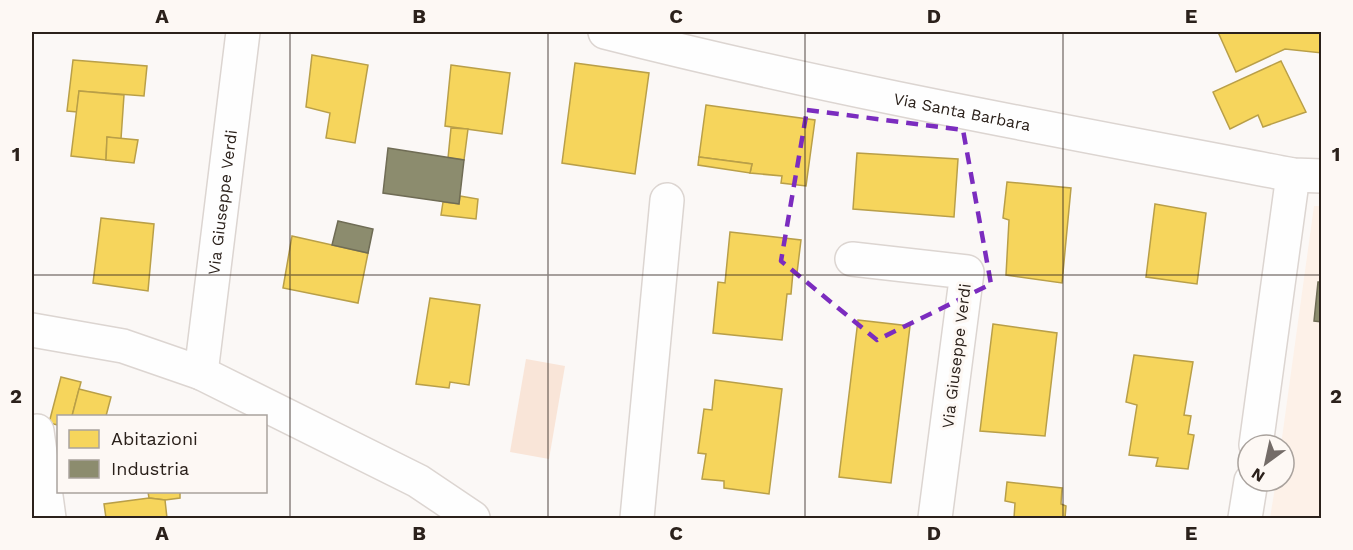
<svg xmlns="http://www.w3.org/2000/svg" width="1353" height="550" font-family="'Work Sans',sans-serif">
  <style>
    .built { fill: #fdf1e8 }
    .green { fill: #f9e5d8 }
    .homes { fill: #f6d55c; stroke: #b99f48; stroke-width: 1.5 }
    .industry { fill: #8c8c6e; stroke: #6f6c55; stroke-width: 1.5 }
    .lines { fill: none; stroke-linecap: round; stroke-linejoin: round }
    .minor-casing { stroke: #dcd5d1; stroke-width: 36 }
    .minor { stroke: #fefefe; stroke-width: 33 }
    .marked { fill: none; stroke: #7b2cbf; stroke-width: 4.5; stroke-dasharray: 12 8; stroke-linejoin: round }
    .grid { fill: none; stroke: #2b211b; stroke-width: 1.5; stroke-opacity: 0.55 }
    .labels { text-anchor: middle; stroke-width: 6; stroke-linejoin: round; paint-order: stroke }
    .street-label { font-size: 16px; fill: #2b211b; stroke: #fdf8f4 }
    .neatline { fill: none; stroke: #2b211b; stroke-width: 2 }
    .grid-label { font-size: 20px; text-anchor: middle; font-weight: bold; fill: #2b211b }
  </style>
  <rect width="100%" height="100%" fill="#fbf8f6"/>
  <!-- built -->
  <polygon class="built" points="1314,206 1321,206 1321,518 1270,518 1276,481 1284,481 1284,445 1281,445"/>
  <!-- green -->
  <polygon class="green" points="526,359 565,366 549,459 510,452"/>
  <!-- homes -->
  <g class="homes">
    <polygon points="1218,32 1322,32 1322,53 1285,49 1236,72"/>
    <polygon points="312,55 368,65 355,143 326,138 330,113 306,107"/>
    <polygon points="73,60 147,66 144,96 79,91 77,112 67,111"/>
    <polygon points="1281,61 1306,112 1263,127 1258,115 1230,129 1213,92"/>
    <polygon points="575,63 649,73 635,174 562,163"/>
    <polygon points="451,65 510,73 502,134 445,126"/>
    <polygon points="79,91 124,95 121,139 107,137 106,160 71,156"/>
    <polygon points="706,105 815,120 806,186 781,183 782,176 750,173 752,164 699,157"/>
    <polygon points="451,128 468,129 464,160 448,158"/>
    <polygon points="107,137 138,140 134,163 106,160"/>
    <polygon points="857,153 958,159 954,217 853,209"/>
    <polygon points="699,157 752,164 750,173 698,165"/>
    <polygon points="1007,182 1071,188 1062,283 1006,275 1009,220 1003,218"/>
    <polygon points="460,196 478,199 476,219 441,215 443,202 459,204"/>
    <polygon points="1155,204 1206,213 1197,284 1146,277"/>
    <polygon points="101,218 154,224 148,291 93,283"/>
    <polygon points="730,232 801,240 797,273 793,272 791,294 787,294 782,340 713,333 718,282 725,283"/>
    <polygon points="292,236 368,253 358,303 283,288"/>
    <polygon points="430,298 480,305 469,385 450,382 449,388 416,384"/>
    <polygon points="858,320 910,326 891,483 839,477"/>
    <polygon points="993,324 1057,333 1045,436 980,431"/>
    <polygon points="1134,355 1193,362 1184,415 1191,416 1188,434 1194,435 1188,469 1156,466 1158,458 1129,455 1137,405 1126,402"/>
    <polygon points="61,377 81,382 72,416 58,416 58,425 49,423"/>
    <polygon points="715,380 782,389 769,494 724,488 724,481 702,479 706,454 698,453 704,409 712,410"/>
    <polygon points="79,389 111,397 106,416 72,416"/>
    <polygon points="1007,482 1062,488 1061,504 1066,506 1065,518 1014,518 1015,503 1005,501"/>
    <polygon points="148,492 180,492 180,498 165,500 149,498"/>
    <polygon points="149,498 165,500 167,518 106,518 104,504"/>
  </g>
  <!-- industry -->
  <g class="industry">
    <polygon points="388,148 464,160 459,204 383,193"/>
    <polygon points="338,221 373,229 368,253 332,245"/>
    <polygon points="1318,282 1322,282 1322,322 1314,321"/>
  </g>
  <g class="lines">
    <defs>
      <g id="minor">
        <path id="s1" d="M605,32C832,90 1063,131 1293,175L1322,176"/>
        <polyline points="852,259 967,272 935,518"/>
        <polyline points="32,330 123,346 201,373 418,481 473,518"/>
        <path id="s2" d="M201,373L243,32"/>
        <polyline points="37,431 49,518"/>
        <polyline points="1256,445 1293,175"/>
        <polyline points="637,518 667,200"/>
        <polyline points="1245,518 1251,481"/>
      </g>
    </defs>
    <!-- minor casing -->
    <use href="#minor" class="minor-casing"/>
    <!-- minor -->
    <use href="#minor" class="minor"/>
  </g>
  <!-- marked area -->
  <path class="marked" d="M807,110L963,130L991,284L877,340L781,261Z"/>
  <!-- grid -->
  <path class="grid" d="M290,32V518M548,32V518M805,32V518M1063,32V518M32,275H1322"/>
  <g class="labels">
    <!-- street labels -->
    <g class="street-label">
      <text dy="6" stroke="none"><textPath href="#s1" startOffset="366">Via Santa Barbara</textPath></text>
      <text dy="6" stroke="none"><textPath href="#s2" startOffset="172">Via Giuseppe Verdi</textPath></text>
      <text transform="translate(956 356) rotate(-83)" y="6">Via Giuseppe Verdi</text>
    </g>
  </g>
  <!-- border -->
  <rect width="1353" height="550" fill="none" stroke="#fdf8f4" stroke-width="66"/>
  <!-- legend -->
  <rect x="57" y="415" width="210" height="78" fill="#fdf8f4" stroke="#a9a29d" stroke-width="1.5"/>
  <rect x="69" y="430" width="30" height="18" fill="#f6d55c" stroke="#a9a29d" stroke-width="1.5"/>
  <text x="111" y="445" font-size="18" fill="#2b211b">Abitazioni</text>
  <rect x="69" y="460" width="30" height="18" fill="#8c8c6e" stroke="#a9a29d" stroke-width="1.5"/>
  <text x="111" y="475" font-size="18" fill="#2b211b">Industria</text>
  <!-- north arrow -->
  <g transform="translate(1266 463) rotate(213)"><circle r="28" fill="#fdf8f4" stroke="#a9a29d" stroke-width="1.5"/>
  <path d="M0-4.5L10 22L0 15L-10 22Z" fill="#746c68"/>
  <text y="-9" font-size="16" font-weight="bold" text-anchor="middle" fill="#2b211b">N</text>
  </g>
  <rect x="33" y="33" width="1287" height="484" class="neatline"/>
  <g class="grid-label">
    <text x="162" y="23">A</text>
    <text x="419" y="23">B</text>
    <text x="676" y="23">C</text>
    <text x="934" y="23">D</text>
    <text x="1191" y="23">E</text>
    <text x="16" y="161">1</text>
    <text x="1336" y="161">1</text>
    <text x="16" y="403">2</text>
    <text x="1336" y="403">2</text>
    <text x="162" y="540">A</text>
    <text x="419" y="540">B</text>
    <text x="676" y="540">C</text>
    <text x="934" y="540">D</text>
    <text x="1191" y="540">E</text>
  </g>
</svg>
